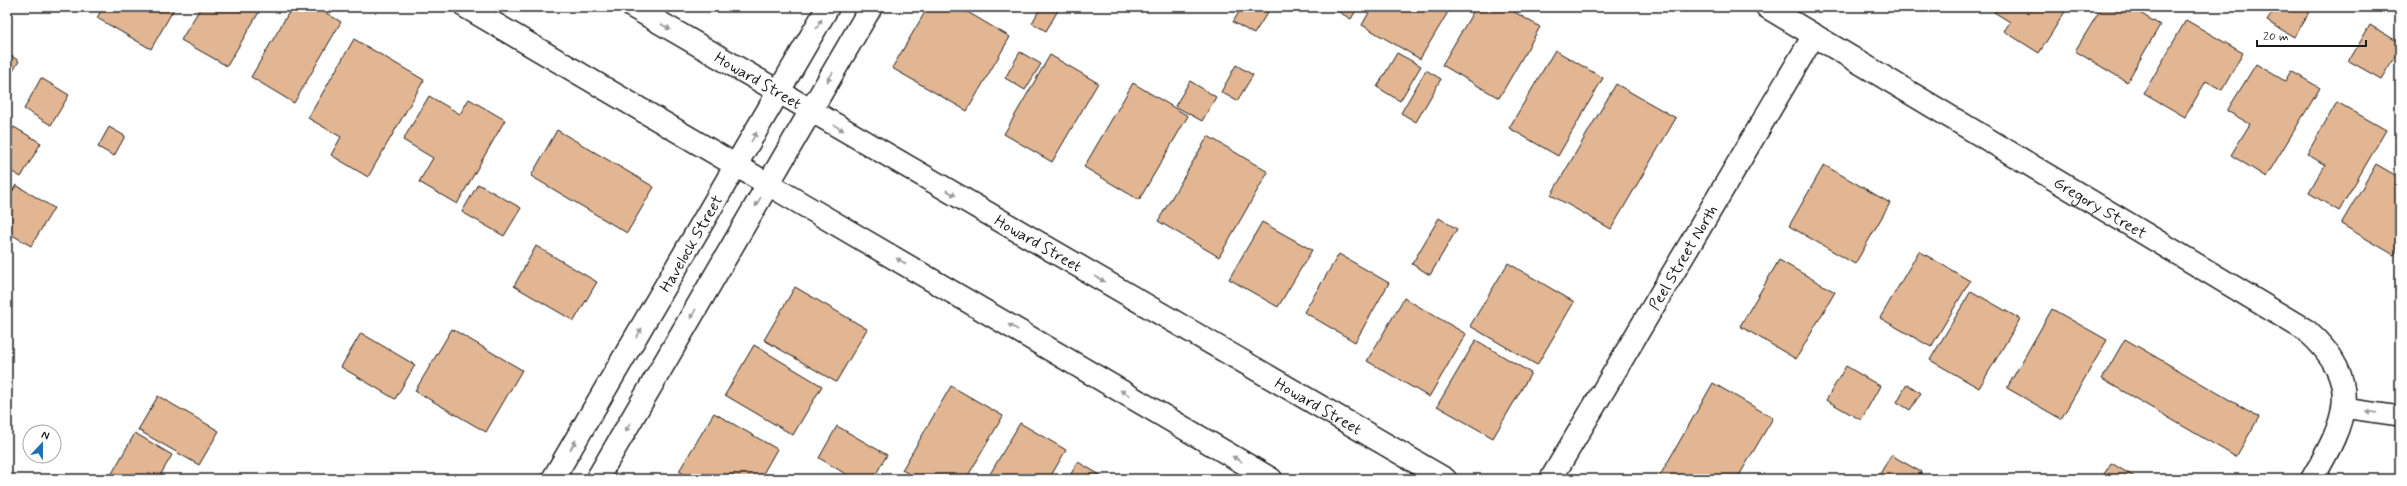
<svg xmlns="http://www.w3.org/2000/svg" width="2407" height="486" font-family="Mynerve,sans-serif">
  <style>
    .building { fill: #e2b692; stroke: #1c1c1c }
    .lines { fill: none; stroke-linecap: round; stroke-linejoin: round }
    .service-casing { stroke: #1c1c1c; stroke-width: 22 }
    .minor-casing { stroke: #1c1c1c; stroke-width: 25 }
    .service { stroke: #fff; stroke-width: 19 }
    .minor { stroke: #fff; stroke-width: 22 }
    .oneway { fill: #999 }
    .labels { text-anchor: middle; stroke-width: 4; stroke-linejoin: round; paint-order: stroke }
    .street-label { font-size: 16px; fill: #1c1c1c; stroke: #fff }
  </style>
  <rect width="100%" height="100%" fill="#fff"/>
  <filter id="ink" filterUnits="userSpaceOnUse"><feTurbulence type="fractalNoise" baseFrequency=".025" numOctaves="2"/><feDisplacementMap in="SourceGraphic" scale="8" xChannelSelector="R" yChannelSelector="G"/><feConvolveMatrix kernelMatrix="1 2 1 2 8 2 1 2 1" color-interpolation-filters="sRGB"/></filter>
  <g filter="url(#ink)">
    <!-- building -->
    <g class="building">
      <polygon points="103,7 175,7 151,49 97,18"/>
      <polygon points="201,7 262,7 227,66 181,40"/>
      <polygon points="292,7 316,7 341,22 294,103 251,77"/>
      <polygon points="928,7 959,7 1010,37 967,111 892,68"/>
      <polygon points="1041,7 1060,7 1046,31 1032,23"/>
      <polygon points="1242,7 1271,7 1254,34 1233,22"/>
      <polygon points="1330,7 1358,7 1351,19"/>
      <polygon points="1372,7 1451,7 1420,59 1362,25"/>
      <polygon points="1476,7 1506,7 1540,27 1499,98 1442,65"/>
      <polygon points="1997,7 2068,7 2039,53 2004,31 2010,22 1994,12"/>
      <polygon points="2102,7 2130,7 2160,25 2127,82 2075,51"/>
      <polygon points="2276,7 2312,7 2294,37 2267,21"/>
      <polygon points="2186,20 2243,53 2222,90 2206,81 2185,117 2144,93"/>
      <polygon points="2370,25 2400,43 2400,48 2381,79 2349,61"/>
      <polygon points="354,39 424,80 368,177 331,155 341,137 308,118"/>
      <polygon points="1555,50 1603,78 1558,156 1509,128"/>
      <polygon points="1020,52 1041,64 1025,90 1005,78"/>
      <polygon points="7,53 19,61 7,81"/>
      <polygon points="1397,53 1421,66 1400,101 1377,87"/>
      <polygon points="1050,55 1098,83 1052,162 1004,134"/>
      <polygon points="2256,64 2285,81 2291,71 2320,88 2266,177 2231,155 2250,124 2227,111"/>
      <polygon points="1236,65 1253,75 1237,101 1221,92"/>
      <polygon points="1426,70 1441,79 1416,122 1401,113"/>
      <polygon points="41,78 69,95 51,125 24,109"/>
      <polygon points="1190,81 1216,97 1202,121 1175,106"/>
      <polygon points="1133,83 1188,116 1139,200 1084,167"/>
      <polygon points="1616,84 1676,118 1611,229 1551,195"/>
      <polygon points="429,96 460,114 469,99 505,120 457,204 419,182 433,158 403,140"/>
      <polygon points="2337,102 2386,130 2339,211 2309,193 2325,165 2307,154"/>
      <polygon points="14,127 41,143 21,177 7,169 7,138"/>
      <polygon points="109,127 125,136 114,156 98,147"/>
      <polygon points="557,130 654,187 627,233 531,176"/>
      <polygon points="1208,136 1268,172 1219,257 1158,221"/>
      <polygon points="2376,164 2400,178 2400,245 2394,255 2341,224"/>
      <polygon points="1824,165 1890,203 1855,264 1789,226"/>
      <polygon points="478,184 521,208 504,236 462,212"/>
      <polygon points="16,185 54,208 31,246 7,232 7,201"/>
      <polygon points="1439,218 1457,229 1430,275 1412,264"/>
      <polygon points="1262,222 1312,250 1278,307 1229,279"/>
      <polygon points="536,246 597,282 574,321 514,286"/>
      <polygon points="1919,251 1970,281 1931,347 1880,318"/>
      <polygon points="1339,254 1389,283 1355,342 1304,312"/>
      <polygon points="1779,260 1835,292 1796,359 1740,326"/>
      <polygon points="1508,263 1574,302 1537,365 1470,326"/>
      <polygon points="795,287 867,329 836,382 764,340"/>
      <polygon points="1971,291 2020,319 1979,388 1930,360"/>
      <polygon points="1404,298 1466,334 1429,397 1367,361"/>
      <polygon points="2052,309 2107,340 2061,419 2007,388"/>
      <polygon points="452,329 522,370 486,432 415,391"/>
      <polygon points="361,333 415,365 395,399 341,367"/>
      <polygon points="2125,339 2259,417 2236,457 2102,379"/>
      <polygon points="1476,340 1531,373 1493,438 1437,406"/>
      <polygon points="754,345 822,386 793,435 725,395"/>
      <polygon points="1846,366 1880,386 1861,420 1826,400"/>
      <polygon points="1713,383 1773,418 1737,479 1658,479"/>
      <polygon points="1907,384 1921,393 1910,410 1897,402"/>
      <polygon points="951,386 1003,416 966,479 918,479 902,470"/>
      <polygon points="158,396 219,431 199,465 138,430"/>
      <polygon points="714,413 777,449 760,479 692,479 679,471"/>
      <polygon points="1020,423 1066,450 1049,479 987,479"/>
      <polygon points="837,426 887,455 873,479 854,479 819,458"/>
      <polygon points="135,433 172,455 158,479 110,477"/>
      <polygon points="1891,455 1921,472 1917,479 1877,479"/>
      <polygon points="1078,462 1107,479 1068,479"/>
      <polygon points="2111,463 2138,479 2101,479"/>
    </g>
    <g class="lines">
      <defs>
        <polyline id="service" points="2343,408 2400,416"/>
        <g id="minor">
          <polyline points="466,7 1271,479"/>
          <path id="s1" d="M633,7L1445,479"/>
          <path id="s2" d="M1767,7L2307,331C2364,382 2346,421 2312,479"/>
          <path id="s3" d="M553,479L828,7"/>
          <polyline points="597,479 871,7"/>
          <path id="s4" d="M1551,479L1814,35"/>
        </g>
      </defs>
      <!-- service casing -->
      <use href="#service" class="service-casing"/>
      <!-- minor casing -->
      <use href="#minor" class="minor-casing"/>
      <!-- service -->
      <use href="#service" class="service"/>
      <!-- minor -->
      <use href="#minor" class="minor"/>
    </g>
    <!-- one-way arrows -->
    <defs><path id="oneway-solid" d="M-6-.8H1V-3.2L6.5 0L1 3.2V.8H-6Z"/></defs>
    <g class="oneway">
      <use href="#oneway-solid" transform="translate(819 24) rotate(-60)"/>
      <use href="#oneway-solid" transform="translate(666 27) rotate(30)"/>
      <use href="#oneway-solid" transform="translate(830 77) rotate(120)"/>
      <use href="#oneway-solid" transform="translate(839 128) rotate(30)"/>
      <use href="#oneway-solid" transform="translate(754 137) rotate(-60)"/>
      <use href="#oneway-solid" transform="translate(951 193) rotate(30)"/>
      <use href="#oneway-solid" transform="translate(758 202) rotate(120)"/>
      <use href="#oneway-solid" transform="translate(901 261) rotate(-150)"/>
      <use href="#oneway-solid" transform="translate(1100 279) rotate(30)"/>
      <use href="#oneway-solid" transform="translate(693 314) rotate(120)"/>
      <use href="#oneway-solid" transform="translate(1013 327) rotate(-150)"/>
      <use href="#oneway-solid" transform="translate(639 333) rotate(-60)"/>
      <use href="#oneway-solid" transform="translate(1125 393) rotate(-150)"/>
      <use href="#oneway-solid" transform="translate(2371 412) rotate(-172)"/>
      <use href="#oneway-solid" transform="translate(628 427) rotate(120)"/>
      <use href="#oneway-solid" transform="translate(573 445) rotate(-60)"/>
      <use href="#oneway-solid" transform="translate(1237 459) rotate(-150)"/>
    </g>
  </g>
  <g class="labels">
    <!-- street labels -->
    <g class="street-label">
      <text dy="6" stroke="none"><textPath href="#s1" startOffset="145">Howard Street</textPath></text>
      <text dy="6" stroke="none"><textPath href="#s2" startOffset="389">Gregory Street</textPath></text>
      <text dy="6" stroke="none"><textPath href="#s3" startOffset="273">Havelock Street</textPath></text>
      <text dy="6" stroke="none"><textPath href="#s1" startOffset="469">Howard Street</textPath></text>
      <text dy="6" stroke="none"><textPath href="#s4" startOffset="258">Peel Street North</textPath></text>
      <text dy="6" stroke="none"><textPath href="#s1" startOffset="793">Howard Street</textPath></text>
    </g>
  </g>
  <!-- margin -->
  <rect width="2407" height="486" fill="none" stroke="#fff" stroke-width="24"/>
  <rect x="12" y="12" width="2383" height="462" fill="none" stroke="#1c1c1c" stroke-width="1.5" filter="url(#ink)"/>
  <!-- north arrow -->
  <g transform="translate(42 444) rotate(22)"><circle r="19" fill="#ffffff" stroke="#a4a4a4"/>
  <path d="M0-3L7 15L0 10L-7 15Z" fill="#1f6fb2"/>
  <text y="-6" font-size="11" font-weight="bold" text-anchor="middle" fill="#1c1c1c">N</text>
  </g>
  <!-- scale -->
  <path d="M2257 40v6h109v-6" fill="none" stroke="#1c1c1c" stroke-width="2"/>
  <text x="2263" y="40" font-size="12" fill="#1c1c1c" stroke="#ffffff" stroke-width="3" paint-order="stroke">20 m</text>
</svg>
